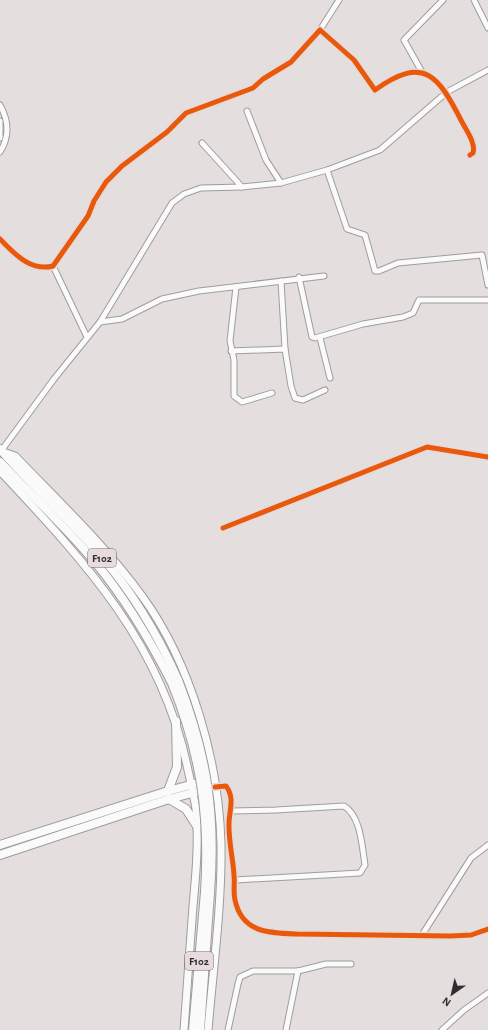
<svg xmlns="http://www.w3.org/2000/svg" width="488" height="1030" font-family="'Alegreya Sans',sans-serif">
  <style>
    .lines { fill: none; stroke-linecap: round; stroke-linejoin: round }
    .minor-casing { stroke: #a09c9c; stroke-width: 7 }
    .major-casing { stroke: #a09c9c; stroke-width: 9 }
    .highway-casing { stroke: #a09c9c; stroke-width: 10 }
    .minor { stroke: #fbfafa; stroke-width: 5 }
    .major { stroke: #fbfafa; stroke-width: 7 }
    .highway { stroke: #fbfafa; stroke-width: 8 }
    .highway-bridge-casing { stroke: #a09c9c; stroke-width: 10; stroke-linecap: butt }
    .highway-bridge { stroke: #fbfafa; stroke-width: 8 }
    .cycleway-casing { stroke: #e7dbdd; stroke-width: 8 }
    .cycleway { stroke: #e8590c; stroke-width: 5 }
    .labels { text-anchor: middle; stroke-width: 4; stroke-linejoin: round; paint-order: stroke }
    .shield { fill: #e7dbdd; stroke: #686062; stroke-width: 1 }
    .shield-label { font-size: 11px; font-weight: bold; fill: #312c2d }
  </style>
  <rect width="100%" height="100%" fill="#e4dedf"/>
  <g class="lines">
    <defs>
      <g id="minor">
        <polyline points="474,0 488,28"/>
        <polyline points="320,30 339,0"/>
        <polyline points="422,72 404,40 443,0"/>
        <path d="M0,105C9,121 10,136 0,152"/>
        <polyline points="247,111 266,160 281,183"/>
        <polyline points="0,121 0,138"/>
        <polyline points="202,143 242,187"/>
        <polyline points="327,170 347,229 365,235 375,271 379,271 398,263 482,255 488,285"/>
        <path d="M0,239C14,253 30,272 53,266L88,216L94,201L106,182L122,166L167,132L186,113L253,88L263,79L291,62L320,30L354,60L375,90C424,55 438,75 462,122C466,130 476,143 473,153L470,155"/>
        <polyline points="53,266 87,337"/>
        <polyline points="299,277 312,337 315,338 363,324 403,317 413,313 419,300 488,300"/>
        <polyline points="281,281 285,349"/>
        <polyline points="236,287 230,341 234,360 234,396 242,402 272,393"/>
        <polyline points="100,322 122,319 162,299 199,291 324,276"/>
        <polyline points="320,338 330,378"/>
        <polyline points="231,351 285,349 291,386 295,398 303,400 325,390"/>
        <polyline points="3,452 4,447 54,379 100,322 172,203 184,194 201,188 242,187 281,183 327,170 380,150 447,92 488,70"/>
        <polyline points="223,528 427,447 488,457"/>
        <path d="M215,787L226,786C236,799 228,813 229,827C229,843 233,859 234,875C235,883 233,892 235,900C242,933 269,933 297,934L450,936L471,935L488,929"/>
        <path d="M231,811L276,810L344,806C361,816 362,847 365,865L360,873L235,880"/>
        <polyline points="422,935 471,858 488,845"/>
        <polyline points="228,1030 238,984 240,977 253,971 298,971 326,964 351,964"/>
        <polyline points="286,1030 298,971"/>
        <polyline points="442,1030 464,1010 488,993"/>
      </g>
      <g id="major">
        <path d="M3,452L15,456C59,502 105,545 142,596C191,663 219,762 221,844C222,906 213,969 208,1030"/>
        <path d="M0,471C85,562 162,643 188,770C191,783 194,796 196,809C199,841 196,874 193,906C190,947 187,989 184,1030"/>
      </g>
      <g id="highway">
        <path d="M0,449C32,486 69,519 101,556C133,593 158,635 178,680"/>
        <path d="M0,462C31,495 66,527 95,562C126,599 150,640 172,683"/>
        <polyline points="168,791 177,767 176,721"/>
        <polyline points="169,799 186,809 197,826"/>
        <polyline points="0,845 168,791 213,779"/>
        <polyline points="0,855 169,799 215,787"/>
        <polyline points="193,1030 205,892"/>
        <polyline points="200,1030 210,893"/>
      </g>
    </defs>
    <!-- minor casing -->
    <use href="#minor" class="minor-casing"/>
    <!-- major casing -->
    <use href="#major" class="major-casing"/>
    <!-- highway casing -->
    <use href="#highway" class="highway-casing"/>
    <!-- minor -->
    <use href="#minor" class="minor"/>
    <!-- major -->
    <use href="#major" class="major"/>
    <!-- highway -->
    <use href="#highway" class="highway"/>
    <defs>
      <g id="highway-bridge">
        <path d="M178,680C207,755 216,813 210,893"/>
        <path d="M172,683C201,755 210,815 205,892"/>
      </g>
    </defs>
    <!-- highway-bridge casing -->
    <use href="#highway-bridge" class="highway-bridge-casing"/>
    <!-- highway-bridge -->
    <use href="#highway-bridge" class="highway-bridge"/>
    <defs>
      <g id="cycleway">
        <path d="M0,239C14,253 30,272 53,266L88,216L94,201L106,182L122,166L167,132L186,113L253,88L263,79L291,62L320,30L354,60L375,90C424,55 438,75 462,122C466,130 476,143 473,153L470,155"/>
        <polyline points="223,528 427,447 488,457"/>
        <path d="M215,787L226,786C236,799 228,813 229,827C229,843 233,859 234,875C235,883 233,892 235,900C242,933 269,933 297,934L450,936L471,935L488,929"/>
      </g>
    </defs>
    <!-- cycleway casing -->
    <use href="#cycleway" class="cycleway-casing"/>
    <!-- cycleway -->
    <use href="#cycleway" class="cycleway"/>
  </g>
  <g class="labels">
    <!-- shield labels -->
    <g class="shield">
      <rect x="88" y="549" width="28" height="18" rx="3"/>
      <rect x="185" y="952" width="28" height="18" rx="3"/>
    </g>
    <g class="shield-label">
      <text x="102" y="562">F102</text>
      <text x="199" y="965">F102</text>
    </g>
  </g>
  <!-- north arrow -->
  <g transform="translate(452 994) rotate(214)" stroke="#e7dbdd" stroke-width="3" paint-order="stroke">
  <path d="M0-3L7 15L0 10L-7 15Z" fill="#312c2d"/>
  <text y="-6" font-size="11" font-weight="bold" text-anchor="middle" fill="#312c2d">N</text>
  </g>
</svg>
